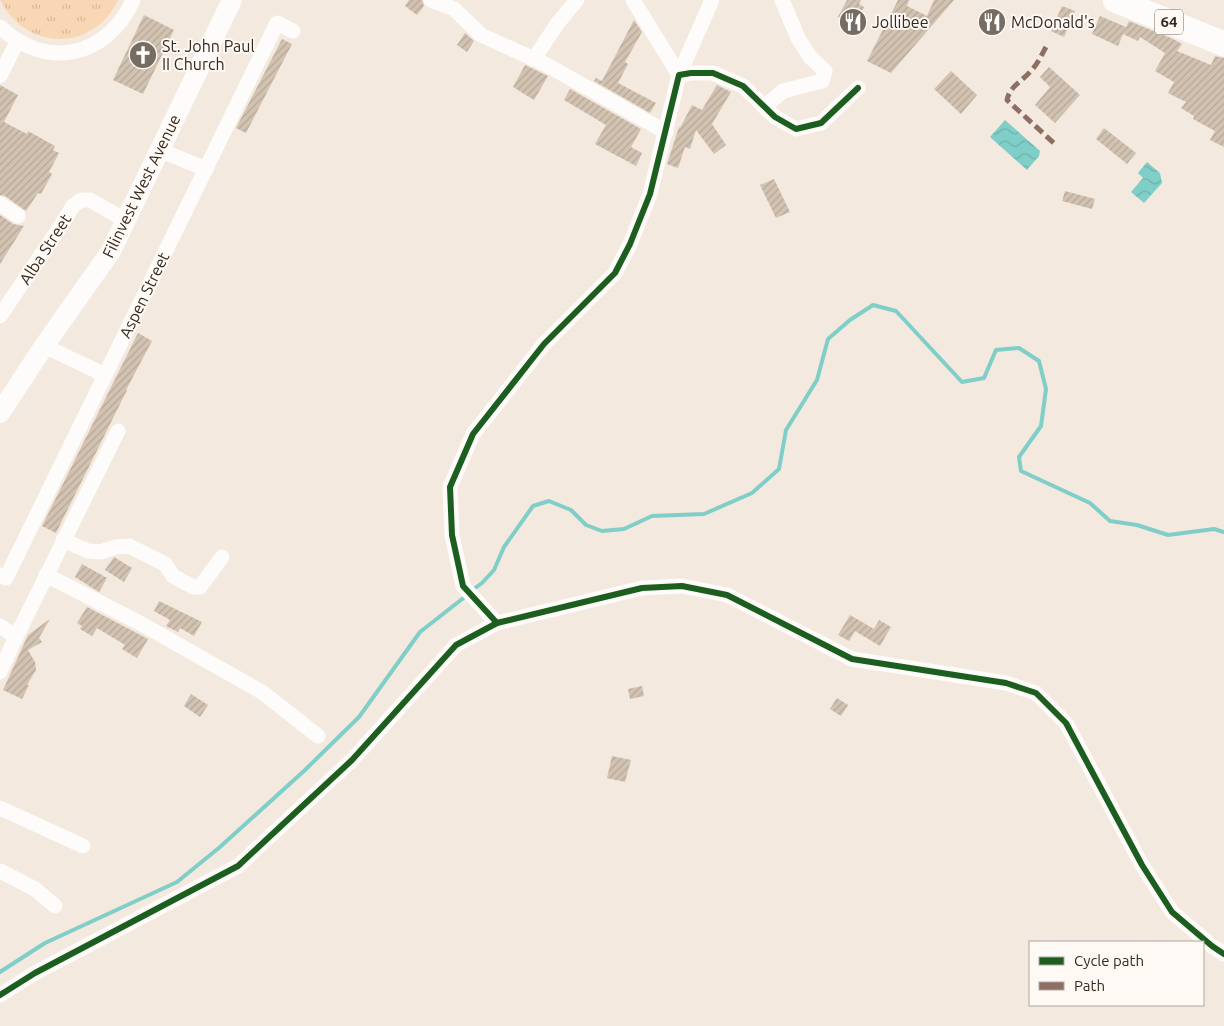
<svg xmlns="http://www.w3.org/2000/svg" width="1224" height="1026" font-family="Ubuntu,sans-serif">
  <style>
    .park { fill: url(#park-tufts) }
    .water { fill: url(#water-waves) }
    .lines { fill: none; stroke-linecap: round; stroke-linejoin: round }
    .stream { stroke: #7fcec8; stroke-width: 4 }
    .building { fill: url(#building-hatch) }
    .minor { stroke: #fdfcfa; stroke-width: 15 }
    .tertiary { stroke: #fdfcfa; stroke-width: 20 }
    .primary { stroke: #fdfcfa; stroke-width: 25 }
    .quiet { stroke: #8d6e63; stroke-width: 5; stroke-dasharray: 10 5; stroke-linecap: butt }
    .cycleway-casing { stroke: #fef9f4; stroke-width: 9 }
    .cycleway { stroke: #1b5e20; stroke-width: 6 }
    .labels { text-anchor: middle; stroke-width: 4; stroke-linejoin: round; paint-order: stroke }
    .shield { fill: #fef9f4; stroke: #70675f; stroke-width: 1 }
    .shield-label { font-size: 15px; font-weight: bold; fill: #33291f }
    .poi-label { font-size: 16px; fill: #33291f; stroke: #fef9f4; text-anchor: start }
    .street-label { font-size: 16px; fill: #33291f; stroke: #fef9f4 }
  </style>
  <defs>
    <pattern id="park-tufts" width="24" height="20" patternUnits="userSpaceOnUse" patternTransform="scale(1.25)"><rect width="24" height="20" fill="#fad7b4"/><path d="M3 7l-1-3M5 7V3M7 7l1-3M15 17l-1-3M17 17v-4M19 17l1-3" fill="none" stroke="#d7b99a"/></pattern>
    <pattern id="water-waves" width="16" height="10" patternUnits="userSpaceOnUse" patternTransform="scale(1.25)"><rect width="16" height="10" fill="#7fcec8"/><path d="M0 5q4-4 8 0t8 0" fill="none" stroke="#6eb1ab"/></pattern>
    <pattern id="building-hatch" width="6" height="6" patternUnits="userSpaceOnUse" patternTransform="scale(1.25)"><rect width="6" height="6" fill="#d2c2b1"/><path d="M-1 1l2-2M0 6l6-6M5 7l2-2" fill="none" stroke="#b5a798"/></pattern>
  </defs>
  <rect width="100%" height="100%" fill="#f4e9de"/>
  <!-- park -->
  <path class="park" d="M0,0H118C93,53 26,51 0,0Z"/>
  <!-- water -->
  <g class="water">
    <polygon points="1005,120 1040,151 1039,156 1027,170 990,137"/>
    <polygon points="1147,162 1160,173 1162,183 1144,203 1131,192 1143,178 1138,173"/>
  </g>
  <g class="lines">
    <!-- stream -->
    <g class="stream">
      <polyline points="471,591 482,583 494,570 504,547 533,506 549,501 571,510 586,525 602,531 624,529 652,516 704,514 752,493 779,469 786,430 817,380 828,339 850,320 873,305 896,311 962,382 984,378 996,350 1019,348 1039,361 1046,389 1041,426 1019,457 1021,471 1090,503 1110,521 1137,525 1168,535 1214,529 1224,532"/>
      <polyline points="0,972 45,943 177,882 220,847 305,770 359,717 420,632 466,596"/>
    </g>
  </g>
  <!-- building -->
  <g class="building">
    <polygon points="409,0 422,0 424,6 417,15 405,6"/>
    <polygon points="847,0 861,0 859,4 864,7 855,26 838,17"/>
    <polygon points="898,0 909,0 907,6 927,16 934,0 954,0 891,73 867,61"/>
    <polygon points="1062,6 1075,11 1064,37 1051,31"/>
    <polygon points="144,15 174,30 143,94 113,80"/>
    <polygon points="1100,16 1126,27 1118,46 1092,34"/>
    <polygon points="634,20 642,32 625,62 628,64 618,83 656,103 650,113 594,81 596,78 602,81"/>
    <polygon points="1129,21 1173,39 1182,44 1177,51 1211,65 1215,56 1224,58 1224,147 1210,140 1215,131 1193,119 1194,116 1181,108 1186,102 1168,93 1174,82 1155,71 1165,53 1140,37 1138,41 1123,34"/>
    <polygon points="465,33 474,41 467,52 457,45"/>
    <polygon points="282,39 292,44 246,133 236,128"/>
    <polygon points="525,65 548,76 534,100 513,87"/>
    <polygon points="1049,67 1080,95 1055,123 1035,105 1050,87 1040,77"/>
    <polygon points="951,71 977,95 961,114 934,89"/>
    <polygon points="0,85 18,95 4,122 27,134 28,131 55,146 53,150 59,153 49,172 52,174 41,194 38,193 26,211 5,196 0,195"/>
    <polygon points="717,85 731,92 712,124 726,145 714,154 696,130 690,149 685,147 678,168 667,164 679,127 680,128 692,105 702,110"/>
    <polygon points="570,89 641,129 631,147 642,153 636,166 595,144 606,125 564,100"/>
    <polygon points="1104,128 1136,153 1127,164 1096,139"/>
    <polygon points="774,179 790,212 776,218 760,185"/>
    <polygon points="1065,191 1095,199 1092,209 1062,201"/>
    <polygon points="0,215 13,224 24,226 0,264"/>
    <polygon points="138,333 152,341 126,390 127,390 56,533 42,526"/>
    <polygon points="114,557 132,568 124,582 105,570"/>
    <polygon points="82,564 107,578 99,592 75,577"/>
    <polygon points="159,601 202,622 194,636 180,628 178,632 166,626 170,620 154,611"/>
    <polygon points="87,607 148,639 137,658 122,649 125,645 97,628 92,636 80,629 82,626 77,623"/>
    <polygon points="850,615 874,629 879,620 891,627 880,646 855,631 849,641 838,635"/>
    <polygon points="50,619 39,638 42,642 28,650 35,662 36,670 27,685 29,685 22,699 3,690 28,635"/>
    <polygon points="642,686 644,696 630,699 628,689"/>
    <polygon points="191,694 208,705 200,717 184,706"/>
    <polygon points="837,698 848,705 841,716 830,709"/>
    <polygon points="612,756 631,760 625,782 607,778"/>
  </g>
  <g class="lines">
    <!-- minor -->
    <g class="minor">
      <polyline points="431,0 454,9 481,35 545,64 666,132"/>
      <polyline points="633,0 679,75"/>
      <path d="M0,27C46,71 108,57 133,0"/>
      <polyline points="534,59 557,24 577,0"/>
      <polyline points="679,75 712,0"/>
      <polyline points="0,76 17,42"/>
      <polyline points="764,107 783,91 822,81 825,71 810,57 798,38 782,0"/>
      <polyline points="159,150 206,169"/>
      <polyline points="0,204 18,216"/>
      <polyline points="0,316 60,227 73,206 81,200 90,200 125,220"/>
      <polyline points="44,346 105,375"/>
      <polyline points="63,540 88,551 100,552 116,547 129,546 165,564 173,576 193,587 200,587 222,557"/>
      <polyline points="0,575 6,578 277,23 293,31"/>
      <polyline points="46,575 138,622 246,683 262,692 318,736"/>
      <polyline points="497,623 463,586 452,535 450,487 473,434 544,344 615,273 630,244 650,194 679,75 691,73 713,73 743,86 775,117 796,129 821,123 858,88"/>
      <polyline points="0,626 16,637 0,672"/>
      <polyline points="16,637 118,431"/>
      <polyline points="0,808 83,846"/>
      <polyline points="0,871 35,889 55,906"/>
      <polyline points="0,995 35,973 238,866 352,760 456,645 497,623 642,588 682,586 727,595 852,659 1006,683 1036,693 1066,723 1142,865 1172,912 1212,946 1224,954"/>
    </g>
    <!-- tertiary -->
    <polyline class="tertiary" points="0,413 44,346 111,251 232,0"/>
    <!-- primary -->
    <polyline class="primary" points="1115,0 1224,44"/>
    <!-- quiet -->
    <path class="quiet" d="M1046,47C1041,56 1037,65 1030,72C1021,82 1010,86 1007,100L1057,146"/>
    <defs>
      <g id="cycleway">
        <polyline points="497,623 463,586 452,535 450,487 473,434 544,344 615,273 630,244 650,194 679,75 691,73 713,73 743,86 775,117 796,129 821,123 858,88"/>
        <polyline points="0,995 35,973 238,866 352,760 456,645 497,623 642,588 682,586 727,595 852,659 1006,683 1036,693 1066,723 1142,865 1172,912 1212,946 1224,954"/>
      </g>
    </defs>
    <!-- cycleway casing -->
    <use href="#cycleway" class="cycleway-casing"/>
    <!-- cycleway -->
    <use href="#cycleway" class="cycleway"/>
  </g>
  <!-- icons -->
  <defs>
    <symbol id="restaurant-disc" viewBox="-11 -11 22 22"><circle r="9.5" fill="#776c62" stroke="#fef9f4"/><path d="M-5-6h1v4h1v-4h1v4h1v-4h1v5L-1.5 .5V6h-2V.5L-5-1ZM5-6V6H3V1.5H1.5Q1.5-4 5-6Z" fill="#fff"/></symbol>
    <symbol id="church-disc" viewBox="-11 -11 22 22"><circle r="9.5" fill="#776c62" stroke="#fef9f4"/><path d="M-1.2-6h2.4v3.5h3.3v2.4h-3.3V6h-2.4V-.1h-3.3v-2.4h3.3Z" fill="#fff"/></symbol>
  </defs>
  <g fill-rule="evenodd">
    <use href="#restaurant-disc" x="837" y="6" width="32" height="32"/>
    <use href="#restaurant-disc" x="976" y="6" width="32" height="32"/>
    <use href="#church-disc" x="127" y="39" width="32" height="32"/>
  </g>
  <g class="labels">
    <!-- shield labels -->
    <rect class="shield" x="1155" y="9.5" width="28" height="25" rx="4"/>
    <g class="shield-label">
      <text x="1169" y="27">64</text>
    </g>
    <!-- poi labels -->
    <g class="poi-label">
      <text x="872" y="28">Jollibee</text>
      <text x="1011" y="28">McDonald's</text>
      <text x="162" y="52">St. John Paul<tspan x="162" dy="18">II Church</tspan></text>
    </g>
    <!-- street labels -->
    <g class="street-label">
      <text transform="translate(141 186) rotate(-64)" y="6">Filinvest West Avenue</text>
      <text transform="translate(45 249) rotate(-57)" y="6">Alba Street</text>
      <text transform="translate(144 295) rotate(-64)" y="6">Aspen Street</text>
    </g>
  </g>
  <!-- legend -->
  <rect x="1029" y="941" width="175" height="65" fill="#fef9f4" stroke="#ada69f"/>
  <rect x="1039" y="957" width="25" height="8" fill="#1b5e20" stroke="#ada69f"/>
  <text x="1074" y="966" font-size="15" fill="#33291f">Cycle path</text>
  <rect x="1039" y="982" width="25" height="8" fill="#8d6e63" stroke="#ada69f"/>
  <text x="1074" y="991" font-size="15" fill="#33291f">Path</text>
</svg>
